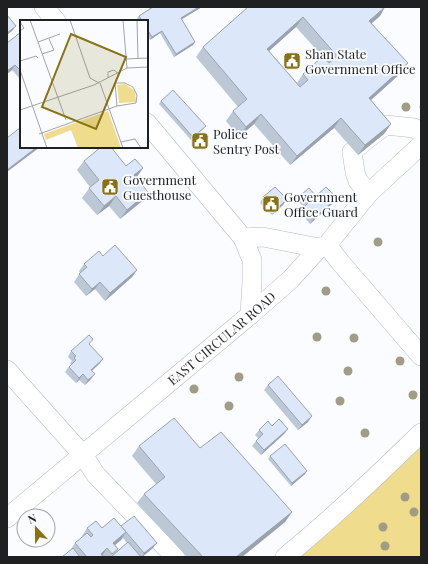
<svg xmlns="http://www.w3.org/2000/svg" width="428" height="564" font-family="'Playfair Display',serif">
  <style>
    .green { fill: #f0dc8d }
    .lines { fill: none; stroke-linecap: round; stroke-linejoin: round }
    .minor-casing { stroke: #b5bbc2; stroke-width: 20 }
    .minor { stroke: #fff; stroke-width: 19 }
    .tree { fill: #a19c85 }
    .wall { fill: #bdc8d6; fill-rule: evenodd }
    .shaded-wall { fill: #9aa2ae }
    .building { fill: #dce8f9; stroke: #9aa2ae; fill-rule: evenodd }
    .labels { text-anchor: middle; stroke-width: 3.5; stroke-linejoin: round; paint-order: stroke }
    .poi-label { font-size: 13px; fill: #1e2022; stroke: #fafcff; text-anchor: start }
    .street-label { font-size: 13px; fill: #1e2022; stroke: #fafcff }
    .inset-road { fill: none; stroke: #a2a4a7; stroke-width: 1 }
    .view { fill: #877315; fill-opacity: 0.15; stroke: #877315; stroke-width: 2 }
    .inset-edge { fill: none; stroke: #1e2022; stroke-width: 2 }
  </style>
  <rect width="100%" height="100%" fill="#fafcff"/>
  <!-- green -->
  <polygon class="green" points="421,444 421,557 292,557"/>
  <g class="lines">
    <defs>
      <g id="minor">
        <polyline points="44,7 56,21"/>
        <polyline points="147,123 243,238 263,237 319,248"/>
        <polyline points="369,193 358,181 355,172 352,152 367,139 386,125 414,128 421,132"/>
        <polyline points="243,238 252,260 252,281 250,315"/>
        <polyline points="327,245 341,263 421,356"/>
        <polyline points="7,370 83,455 96,475 175,557"/>
        <path id="s1" d="M7,518L250,315L291,279L319,248L327,245L369,193L421,145"/>
        <path d="M285,557C333,518 377,476 421,433"/>
      </g>
    </defs>
    <!-- minor casing -->
    <use href="#minor" class="minor-casing"/>
    <!-- minor -->
    <use href="#minor" class="minor"/>
  </g>
  <!-- trees -->
  <g class="tree">
    <circle cx="406" cy="107" r="4.5"/>
    <circle cx="378" cy="242" r="4.5"/>
    <circle cx="326" cy="291" r="4.5"/>
    <circle cx="317" cy="337" r="4.5"/>
    <circle cx="354" cy="338" r="4.5"/>
    <circle cx="400" cy="361" r="4.5"/>
    <circle cx="348" cy="371" r="4.5"/>
    <circle cx="239" cy="377" r="4.5"/>
    <circle cx="194" cy="389" r="4.5"/>
    <circle cx="413" cy="395" r="4.5"/>
    <circle cx="340" cy="401" r="4.5"/>
    <circle cx="229" cy="406" r="4.5"/>
    <circle cx="365" cy="433" r="4.5"/>
    <circle cx="405" cy="497" r="4.5"/>
    <circle cx="414" cy="512" r="4.5"/>
    <circle cx="383" cy="527" r="4.5"/>
    <circle cx="385" cy="546" r="4.5"/>
  </g>
  <!-- wall -->
  <g class="wall">
    <polygon points="152,7 202,7 181,19 195,42 193,45 174,57 160,33 150,40 147,35 147,21 138,21 137,18 139,16"/>
    <path d="M248,7L380,16L371,23L401,73L371,100L391,124L384,134L358,155L334,128L290,165L254,124L239,137L226,121L233,111L238,107L196,57L203,47ZM296,27L323,57L303,74L297,83L269,51Z"/>
    <polygon points="21,32 21,80 12,70 7,74 7,43"/>
    <polygon points="161,101 204,128 191,140 159,104"/>
    <polygon points="421,104 421,109 419,107"/>
    <polygon points="196,139 205,141 199,147 194,142"/>
    <polygon points="84,161 143,168 136,178 141,202 120,219 109,206 97,215 82,198 90,187 77,170"/>
    <polygon points="301,195 316,196 337,198 333,203 310,224 300,212 304,207 297,200"/>
    <polygon points="263,197 283,205 272,215 260,203"/>
    <polygon points="103,256 137,270 132,277 105,301 95,289 86,296 74,282 80,273 79,271 84,264"/>
    <polygon points="89,345 103,359 99,364 92,371 91,379 85,385 79,380 76,383 65,372 71,364 70,363 72,361 68,357 71,351"/>
    <polygon points="268,385 308,422 298,430 264,390"/>
    <polygon points="272,426 288,429 284,434 261,455 252,446 256,441 258,438 255,435 259,430"/>
    <polygon points="139,446 200,448 292,512 285,522 242,557 187,557 137,503 144,494 156,484 132,456"/>
    <polygon points="270,456 305,474 291,486 268,459"/>
    <path d="M121,526L153,548L142,557H62L70,551L75,543L83,537L82,536L87,528ZM123,538L127,543L117,552L118,549L115,545L121,540Z"/>
  </g>
  <!-- shaded-wall -->
  <g class="shaded-wall">
    <polygon points="199,7 202,7 179,21 181,18"/>
    <polygon points="385,7 380,16 363,31 369,21"/>
    <polygon points="303,17 296,27 260,59 267,49"/>
    <polygon points="16,26 12,31 7,35 7,33"/>
    <polygon points="162,31 160,33 150,40 152,37"/>
    <polygon points="195,42 193,45 174,57 176,54"/>
    <polygon points="408,63 401,73 362,108 369,98"/>
    <polygon points="15,65 12,70 7,74 7,71"/>
    <polygon points="261,114 254,124 239,137 246,127"/>
    <polygon points="341,118 334,128 290,165 297,156"/>
    <polygon points="391,124 384,134 358,155 365,145"/>
    <polygon points="206,126 204,128 191,140 193,137"/>
    <polygon points="37,147 40,147 7,172 7,170"/>
    <polygon points="143,168 136,178 134,175"/>
    <polygon points="148,192 141,202 120,219 127,210"/>
    <polygon points="116,196 109,206 97,215 104,206"/>
    <polygon points="337,198 333,203 310,224 314,218"/>
    <polygon points="287,199 283,205 272,215 276,210"/>
    <polygon points="137,270 132,277 105,301 110,293"/>
    <polygon points="100,282 95,289 86,296 92,289"/>
    <polygon points="103,359 99,364 87,375 91,370"/>
    <polygon points="83,374 79,380 76,383 79,378"/>
    <polygon points="95,374 91,379 85,385 88,380"/>
    <polygon points="312,416 308,422 298,430 302,425"/>
    <polygon points="288,429 284,434 261,455 264,450"/>
    <polygon points="307,471 305,474 291,486 292,483"/>
    <polygon points="292,512 285,522 242,557 236,557"/>
    <polygon points="126,532 121,540 108,551 113,543"/>
    <polygon points="157,543 153,548 142,557 144,553"/>
    <polygon points="107,548 102,556 101,554"/>
  </g>
  <!-- building -->
  <g class="building">
    <polygon points="153,7 199,7 181,18 195,42 176,54 162,31 152,37 147,29 147,21 142,21 139,16"/>
    <path d="M248,7H385L369,21L408,63L369,98L391,124L365,145L341,118L297,156L261,114L246,127L233,111L247,99L203,47ZM303,17L337,56L329,63L323,56L303,74L308,80L300,87L267,49Z"/>
    <polygon points="7,15 16,26 7,33"/>
    <polygon points="21,32 21,71 15,65 7,71 7,43"/>
    <polygon points="173,90 206,126 193,137 161,101"/>
    <polygon points="21,127 21,147 37,147 7,170 7,138"/>
    <polygon points="202,133 207,139 201,145 196,139"/>
    <polygon points="101,147 111,147 126,166 135,159 143,168 134,175 148,192 127,210 116,196 104,206 89,188 99,180 84,161"/>
    <polygon points="275,187 287,199 276,210 263,197"/>
    <polygon points="326,187 337,198 314,218 304,207 308,203 301,195 309,188 316,196"/>
    <polygon points="115,245 137,270 110,293 100,282 92,289 79,274 87,267 84,264 99,251 103,256"/>
    <polygon points="89,335 93,339 89,344 103,359 91,370 95,374 88,380 83,374 79,378 69,367 76,360 74,358 76,356 71,351"/>
    <polygon points="278,376 312,416 302,425 268,385"/>
    <polygon points="174,418 200,448 221,432 292,512 236,557 203,557 144,494 165,477 139,446"/>
    <polygon points="279,419 288,429 264,450 256,441 263,434 259,430 268,421 272,426"/>
    <polygon points="285,444 307,471 292,483 270,456"/>
    <polygon points="134,516 157,543 144,553 121,526"/>
    <polygon points="114,518 126,532 113,543 118,549 112,554 107,548 101,554 103,557 87,557 75,543 87,533 91,537 93,535 87,528 96,521 102,528"/>
    <polygon points="128,542 141,557 111,557"/>
    <polygon points="73,548 80,557 62,557"/>
  </g>
  <!-- icons -->
  <defs>
    <symbol id="civic-square" viewBox="-11 -11 22 22"><rect x="-9" y="-9" width="18" height="18" rx="4" fill="#877315" stroke="#fafcff"/><path d="M-.6-6.5H3V-4.5H.6V-3L4-1V1h2V6H-6V1h2V-1L-.6-3ZM-1.2 2.5V6h2.4V2.5Z" fill="#fff"/></symbol>
  </defs>
  <g fill-rule="evenodd">
    <use href="#civic-square" x="282" y="51" width="20" height="20"/>
    <use href="#civic-square" x="190" y="131" width="20" height="20"/>
    <use href="#civic-square" x="100" y="177" width="20" height="20"/>
    <use href="#civic-square" x="261" y="194" width="20" height="20"/>
  </g>
  <g class="labels">
    <!-- poi labels -->
    <g class="poi-label">
      <text x="305" y="59">Shan State<tspan x="305" dy="15">Government Office</tspan></text>
      <text x="213" y="139">Police<tspan x="213" dy="15">Sentry Post</tspan></text>
      <text x="123" y="185">Government<tspan x="123" dy="15">Guesthouse</tspan></text>
      <text x="284" y="202">Government<tspan x="284" dy="15">Office Guard</tspan></text>
    </g>
    <!-- street labels -->
    <g class="street-label">
      <text dy="5" stroke="none"><textPath href="#s1" startOffset="280">EAST CIRCULAR ROAD</textPath></text>
    </g>
  </g>
  <!-- overview -->
  <g transform="translate(20 20)">
    <rect width="128" height="128" fill="#fafcff"/>
    <path d="M105,64L115,71L116,82L99,83L97,65ZM88,91L101,128H58L51,110L26,120L24,114Z" fill="#f0dc8d"/>
    <path class="inset-road" d="M10,0L46,100M50,0L70,58L79,63M103,0L107,48M117,0L118,39M0,2L4,8L0,11M18,22L40,14M22,34L34,30L29,19M105,39L128,38M0,41L16,36L18,38M0,50L27,128M88,58V52L94,50L99,54M80,63L103,128M0,90L74,65L107,48L128,47M19,114L97,86L116,83L117,75L113,67L105,63H95L97,86M101,122L115,119L121,128"/>
    <path class="view" d="M51,14L106,37L76,109L22,87Z"/>
    <rect width="128" height="128" class="inset-edge"/>
  </g>
  <!-- border -->
  <rect width="428" height="564" fill="none" stroke="#1e2022" stroke-width="16"/>
  <!-- north arrow -->
  <g transform="translate(36 528) rotate(338)"><circle r="19" fill="#fafcff" stroke="#a2a4a7"/>
  <path d="M0-3L7 15L0 10L-7 15Z" fill="#877315"/>
  <text y="-6" font-size="11" font-weight="bold" text-anchor="middle" fill="#1e2022">N</text>
  </g>
</svg>
